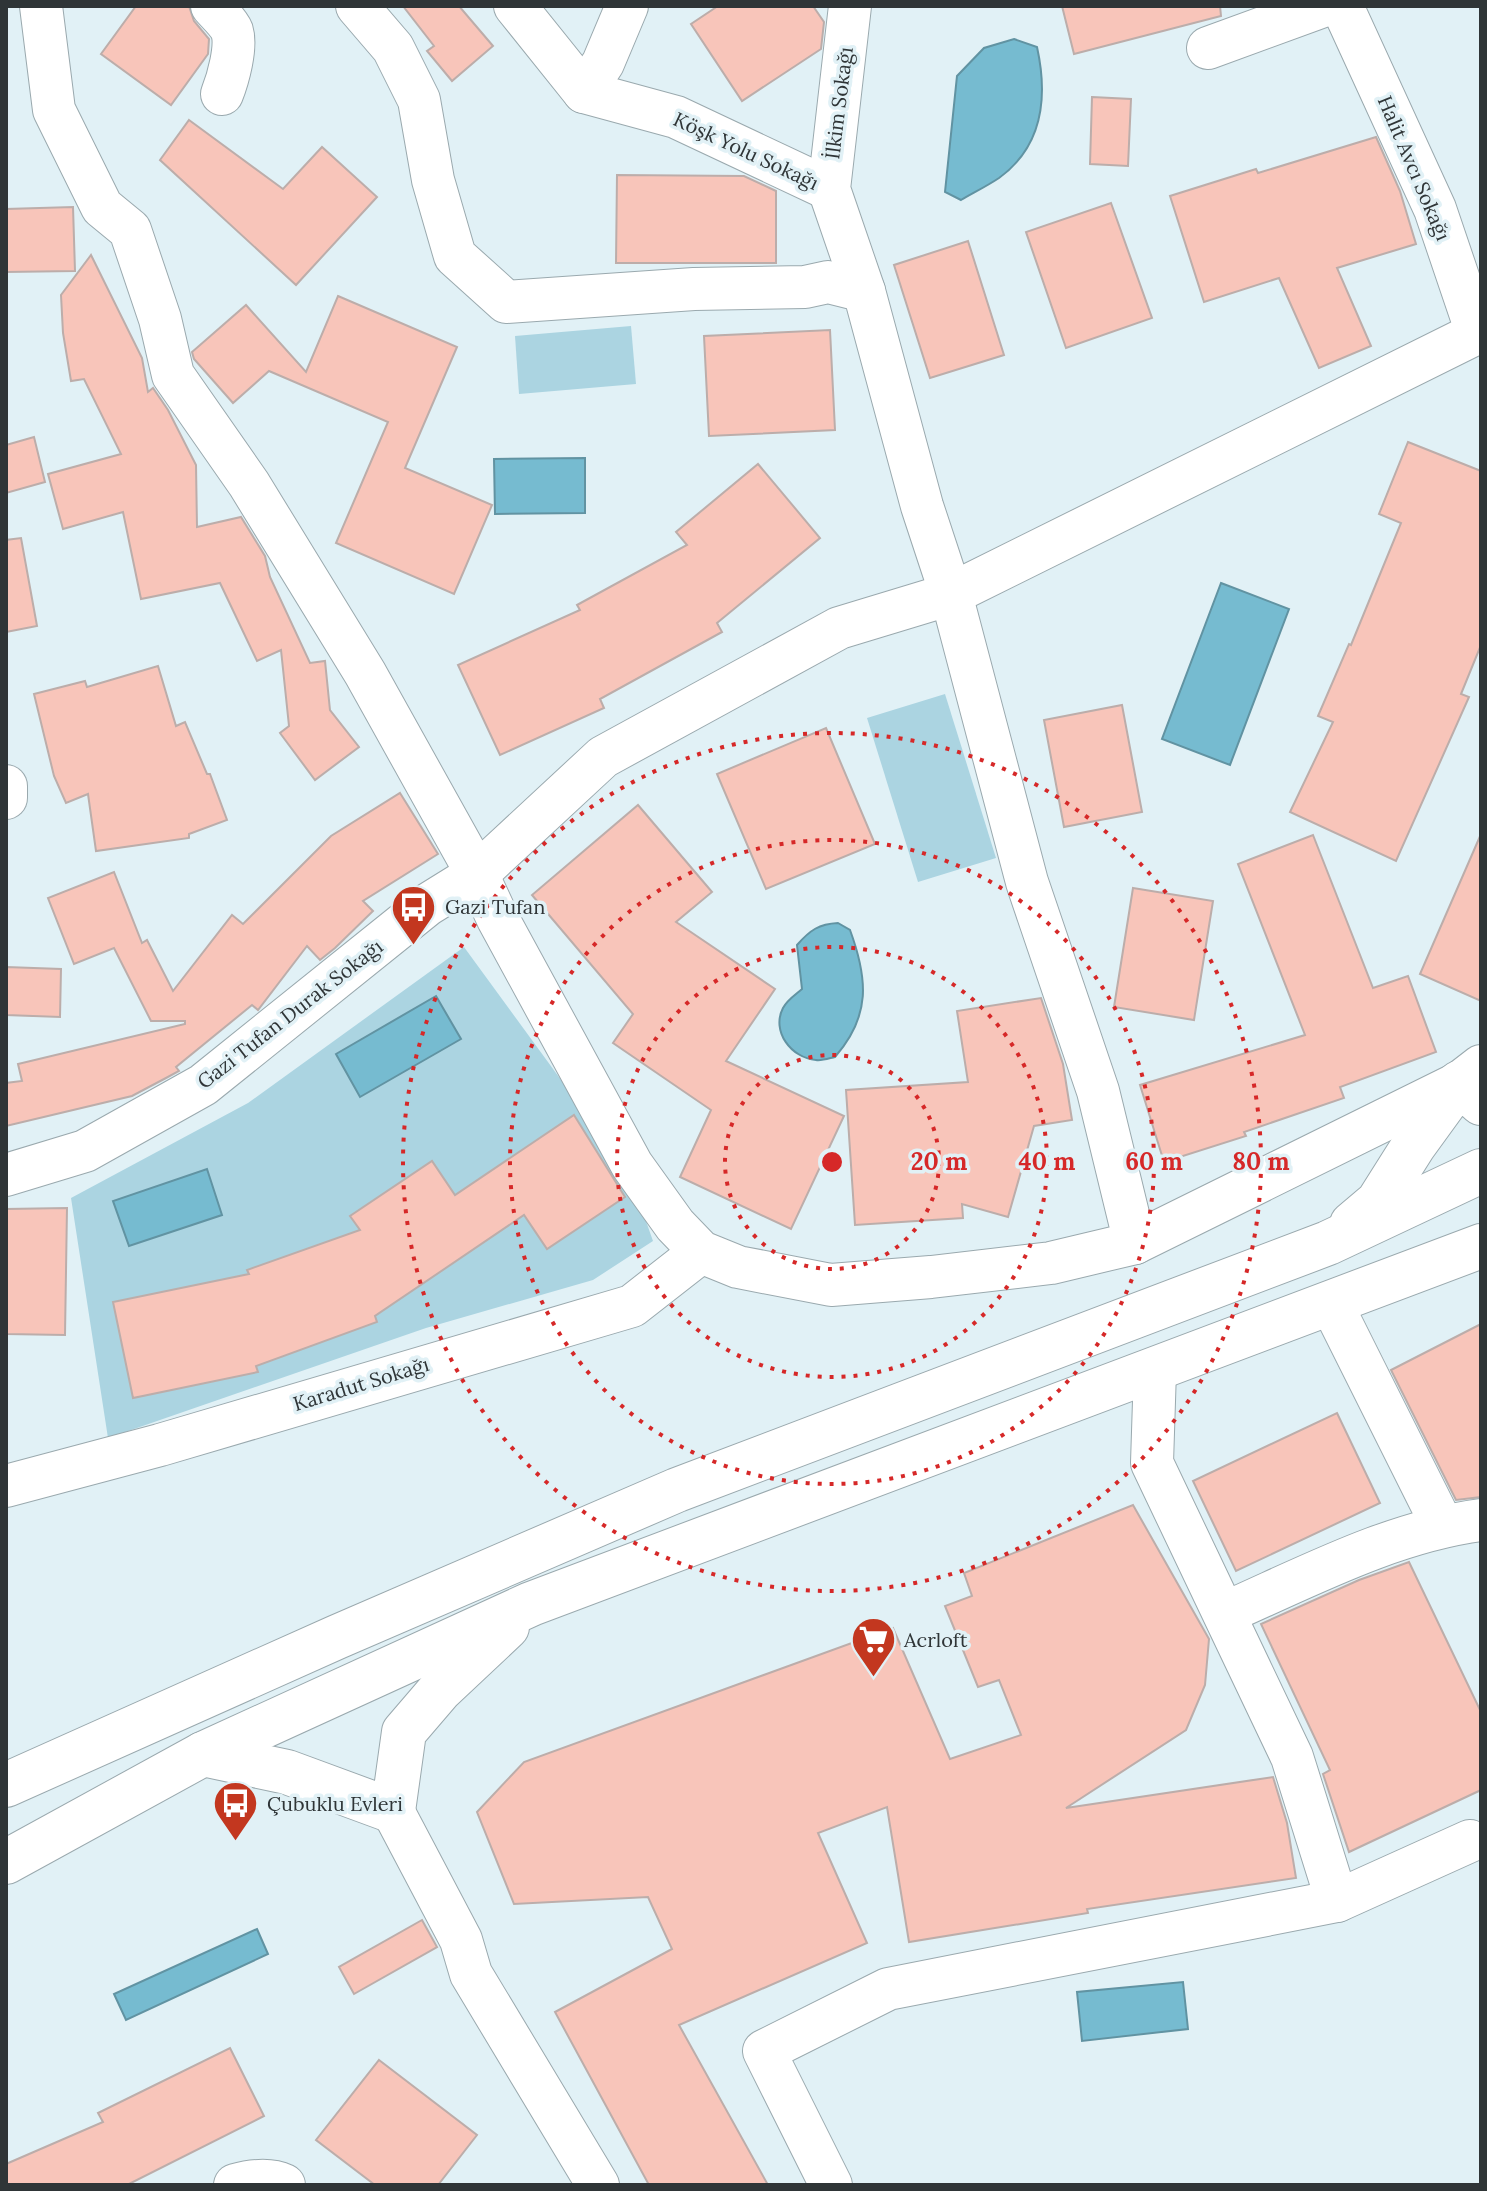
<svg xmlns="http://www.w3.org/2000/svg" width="1487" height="2191" font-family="Lora,serif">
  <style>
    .green { fill: #abd4e1 }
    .water { fill: #76bbd0; stroke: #6193a2; stroke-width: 2 }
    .building { fill: #f8c5ba; stroke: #bcadaa; stroke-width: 2 }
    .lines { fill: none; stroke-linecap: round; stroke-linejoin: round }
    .minor-casing { stroke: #9aa9ae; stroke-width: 44 }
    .trunk-casing { stroke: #9aa9ae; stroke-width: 46 }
    .minor { stroke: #fff; stroke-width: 42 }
    .trunk { stroke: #fff; stroke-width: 44 }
    .ring { fill: none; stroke: #d62828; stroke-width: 4; stroke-dasharray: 4 8 }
    .labels { text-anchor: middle; stroke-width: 7; stroke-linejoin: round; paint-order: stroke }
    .street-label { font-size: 20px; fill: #2f3537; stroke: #e1f1f6 }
    .poi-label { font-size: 20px; fill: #2f3537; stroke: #e1f1f6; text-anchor: start }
    .centre { fill: #d62828; stroke: #e1f1f6; stroke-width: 4 }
    .ring-label { font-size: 24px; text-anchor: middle; font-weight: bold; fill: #d62828; stroke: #e1f1f6; stroke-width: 7; stroke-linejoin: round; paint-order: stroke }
  </style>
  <rect width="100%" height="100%" fill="#e1f1f6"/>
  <!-- green -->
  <g class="green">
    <polygon points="631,326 636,384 519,394 515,336"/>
    <polygon points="945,694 996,858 918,882 867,718"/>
    <polygon points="464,947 629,1173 653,1241 593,1280 426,1328 108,1438 71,1198 248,1103"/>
  </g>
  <!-- water -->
  <g class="water">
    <path d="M1014,39L1037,47C1048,97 1043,146 999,178C987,186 973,193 961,200L945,192L957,76L984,48Z"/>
    <polygon points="585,458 585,513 495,514 494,459"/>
    <polygon points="1221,583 1289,609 1230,765 1162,739"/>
    <path d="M838,923L850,930C868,979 871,1016 835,1057C830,1058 822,1061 816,1060C791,1058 771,1031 783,1008C787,1000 795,995 802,989L797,945C810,930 819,924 838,923Z"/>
    <polygon points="436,996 461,1039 360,1097 336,1054"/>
    <polygon points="207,1169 222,1215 129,1246 113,1201"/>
    <polygon points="257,1929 268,1954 126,2020 114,1994"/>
    <polygon points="1183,1982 1188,2029 1082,2041 1077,1992"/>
  </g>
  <!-- building -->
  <g class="building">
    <polygon points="136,6 189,6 194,21 209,39 208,54 171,105 101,54"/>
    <polygon points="403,6 459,6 493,46 452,81 427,51 434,46"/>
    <polygon points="718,6 813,6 824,22 821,49 742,101 691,24"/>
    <polygon points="1062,6 1220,6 1221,16 1074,54"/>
    <polygon points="1092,97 1131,99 1128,166 1090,164"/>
    <polygon points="189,120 283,189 322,147 377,197 296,285 160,160"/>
    <polygon points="1376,137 1400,191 1416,244 1337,268 1371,346 1319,368 1279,278 1204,302 1170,196 1256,169 1258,173"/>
    <polygon points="617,175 744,176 776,191 776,263 616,263"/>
    <polygon points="1111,203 1152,318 1066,348 1026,232"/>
    <polygon points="73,207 75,271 6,272 6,209"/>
    <polygon points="968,241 1004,355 930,378 894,265"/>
    <polygon points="91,255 142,358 148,392 153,388 168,410 196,465 197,527 241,517 265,556 270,577 310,663 325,661 330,710 359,747 315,780 280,733 289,726 281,650 257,661 220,583 141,599 123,512 63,529 48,474 121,454 84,379 71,381 63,333 61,295"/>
    <polygon points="338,296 457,347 405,468 492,505 454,594 336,543 388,422 269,371 233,403 194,359 192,352 246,305 306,372"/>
    <polygon points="830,330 835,430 709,436 704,336"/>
    <polygon points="34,437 45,482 6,493 6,445"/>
    <polygon points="1408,442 1481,471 1481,645 1461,694 1469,697 1396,861 1290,812 1333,722 1318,716 1349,644 1351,645 1401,523 1379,514"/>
    <polygon points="758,464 820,538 717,623 722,632 600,699 604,708 500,755 458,665 580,610 577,605 687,545 676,532"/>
    <polygon points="21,538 37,626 6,632 6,540"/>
    <polygon points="158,666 176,726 185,722 207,774 210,774 227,820 189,834 189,838 96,851 88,794 66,803 54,776 34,694 85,681 87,687"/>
    <polygon points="1122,705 1142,812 1064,827 1044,720"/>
    <polygon points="826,728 875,844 766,889 717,774"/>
    <polygon points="400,793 438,854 363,901 373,911 335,948 320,960 307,946 258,1010 252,1005 176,1067 179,1071 166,1078 132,1096 6,1126 6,1083 22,1081 18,1064 185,1024 185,1021 151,1021 114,948 74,964 48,898 114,872 142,943 147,940 173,991 232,915 243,924 331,836"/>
    <polygon points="638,805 712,892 676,922 775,989 726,1061 844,1116 791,1229 680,1177 711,1110 613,1043 633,1014 532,895"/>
    <polygon points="1481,834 1481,1001 1420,974"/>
    <polygon points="1313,835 1373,988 1408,976 1436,1052 1340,1087 1344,1098 1244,1132 1246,1136 1164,1162 1140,1085 1305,1035 1238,864"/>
    <polygon points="1133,888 1213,901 1194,1020 1114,1007"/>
    <polygon points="6,967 61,969 60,1017 6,1015"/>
    <polygon points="1041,998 1063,1064 1072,1120 1034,1126 1008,1217 962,1204 963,1218 855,1225 846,1090 968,1082 957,1011"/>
    <polygon points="574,1115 625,1197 547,1249 524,1215 375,1316 377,1322 256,1366 258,1372 133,1398 113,1302 249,1274 247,1270 360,1230 350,1216 432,1161 455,1195"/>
    <polygon points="67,1208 65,1335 6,1334 6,1209"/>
    <polygon points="1481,1324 1481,1497 1456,1500 1391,1370"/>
    <polygon points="1337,1413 1380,1503 1236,1571 1193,1481"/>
    <polygon points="1133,1505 1209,1639 1205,1685 1186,1730 1066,1808 1273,1777 1287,1823 1296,1878 1087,1909 1088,1913 909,1942 887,1807 818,1833 867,1943 679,2025 768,2185 649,2185 555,2012 672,1949 648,1897 514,1904 477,1812 524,1762 893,1628 950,1759 1021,1735 999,1680 978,1687 945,1606 972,1596 964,1573"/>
    <polygon points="1409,1562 1481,1712 1481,1790 1349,1852 1323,1774 1330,1770 1261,1624 1359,1580"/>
    <polygon points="422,1920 437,1947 354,1994 339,1967"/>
    <polygon points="230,2048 264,2116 127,2185 6,2185 6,2164 103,2122 98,2113"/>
    <polygon points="379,2060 477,2135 438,2185 375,2185 316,2140"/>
  </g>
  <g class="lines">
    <defs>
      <g id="minor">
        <polyline points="41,6 54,110 102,207 130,230 160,319 173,375 249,484 365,673 477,874 498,919 632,1165 675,1225 701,1252 738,1267 831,1285 931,1277 1051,1263 1135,1243 1459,1083 1481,1066"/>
        <path d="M212,6C218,13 229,23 232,31C237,47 228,79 222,94"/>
        <polyline points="357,6 393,48 419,100 433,180 455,256 506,302 694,289 805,287 828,282 864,291 922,506 951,594 1027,882 1098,1091 1135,1243"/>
        <polyline points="515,6 584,92 676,117 829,189"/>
        <polyline points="850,6 829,189 864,291"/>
        <polyline points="1342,6 1435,209 1477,333"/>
        <polyline points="1208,48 1323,6"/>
        <polyline points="584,92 603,63 627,6"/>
        <polyline points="6,786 6,798"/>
        <polyline points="6,1175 85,1151 203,1085 427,905 477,874 603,757 839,628 951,594 1477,333"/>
        <polyline points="1331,1303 1442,1525"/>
        <polyline points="1155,1370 1152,1463 1292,1757 1337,1901"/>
        <polyline points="6,1486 160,1445 632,1306 701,1252"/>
        <path d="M1225,1613C1307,1577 1391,1532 1481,1520"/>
        <polyline points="393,1811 461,1940 471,1974 598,2185"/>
        <path d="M235,2185C250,2181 269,2178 284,2185"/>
        <polyline points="831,2185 764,2051 888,1989 1337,1901 1470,1841"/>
      </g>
      <g id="trunk">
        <polyline points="1352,1224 1378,1202 1414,1145 1459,1083 1481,1103"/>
        <polyline points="203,1754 287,1772 393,1811 404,1732 440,1690 507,1627"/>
        <polyline points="6,1785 337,1637 677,1490 1328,1243 1481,1171"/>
        <polyline points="6,1862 203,1754 531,1604 1481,1246"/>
      </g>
    </defs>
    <!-- minor casing -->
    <use href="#minor" class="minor-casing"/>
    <!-- trunk casing -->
    <use href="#trunk" class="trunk-casing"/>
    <!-- minor -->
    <use href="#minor" class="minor"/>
    <!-- trunk -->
    <use href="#trunk" class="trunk"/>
  </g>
  <!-- distance rings -->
  <g class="ring">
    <circle cx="832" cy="1162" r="107"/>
    <circle cx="832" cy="1162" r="215"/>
    <circle cx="832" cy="1162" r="322"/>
    <circle cx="832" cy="1162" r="429"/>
  </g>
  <!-- icons -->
  <defs>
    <symbol id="bus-pin" viewBox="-11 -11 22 30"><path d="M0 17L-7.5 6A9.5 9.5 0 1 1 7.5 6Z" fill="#c3371f" stroke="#e1f1f6"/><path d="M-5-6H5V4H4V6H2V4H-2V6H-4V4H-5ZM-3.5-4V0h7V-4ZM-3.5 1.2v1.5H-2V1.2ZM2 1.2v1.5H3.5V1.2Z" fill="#fff"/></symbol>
    <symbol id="supermarket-pin" viewBox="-11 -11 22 30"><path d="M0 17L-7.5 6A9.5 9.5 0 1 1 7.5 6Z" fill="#c3371f" stroke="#e1f1f6"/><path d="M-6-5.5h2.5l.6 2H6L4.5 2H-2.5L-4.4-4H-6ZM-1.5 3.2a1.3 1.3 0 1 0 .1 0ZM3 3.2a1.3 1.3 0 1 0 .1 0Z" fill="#fff"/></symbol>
  </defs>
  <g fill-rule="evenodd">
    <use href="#bus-pin" x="388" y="882" width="51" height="69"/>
    <use href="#supermarket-pin" x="848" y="1614" width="51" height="69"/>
    <use href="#bus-pin" x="210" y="1778" width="51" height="69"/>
  </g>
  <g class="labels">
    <!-- street labels -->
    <g class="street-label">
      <text transform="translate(839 103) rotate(-83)" y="7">İlkim Sokağı</text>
      <text transform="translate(746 151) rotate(25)" y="7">Köşk Yolu Sokağı</text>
      <text transform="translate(1414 168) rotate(67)" y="7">Halit Avcı Sokağı</text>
      <text transform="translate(290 1014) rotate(-38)" y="7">Gazi Tufan Durak Sokağı</text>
      <text transform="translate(361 1384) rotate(-17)" y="7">Karadut Sokağı</text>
    </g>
    <!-- poi labels -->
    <g class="poi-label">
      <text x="445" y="914">Gazi Tufan</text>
      <text x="904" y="1647">Acrloft</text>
      <text x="267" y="1811">Çubuklu Evleri</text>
    </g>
  </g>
  <circle cx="832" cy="1162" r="12" class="centre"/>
  <g class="ring-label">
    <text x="939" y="1170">20 m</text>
    <text x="1047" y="1170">40 m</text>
    <text x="1154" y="1170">60 m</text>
    <text x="1261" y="1170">80 m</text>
  </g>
  <!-- border -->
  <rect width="1487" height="2191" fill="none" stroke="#2f3537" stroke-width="16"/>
</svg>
